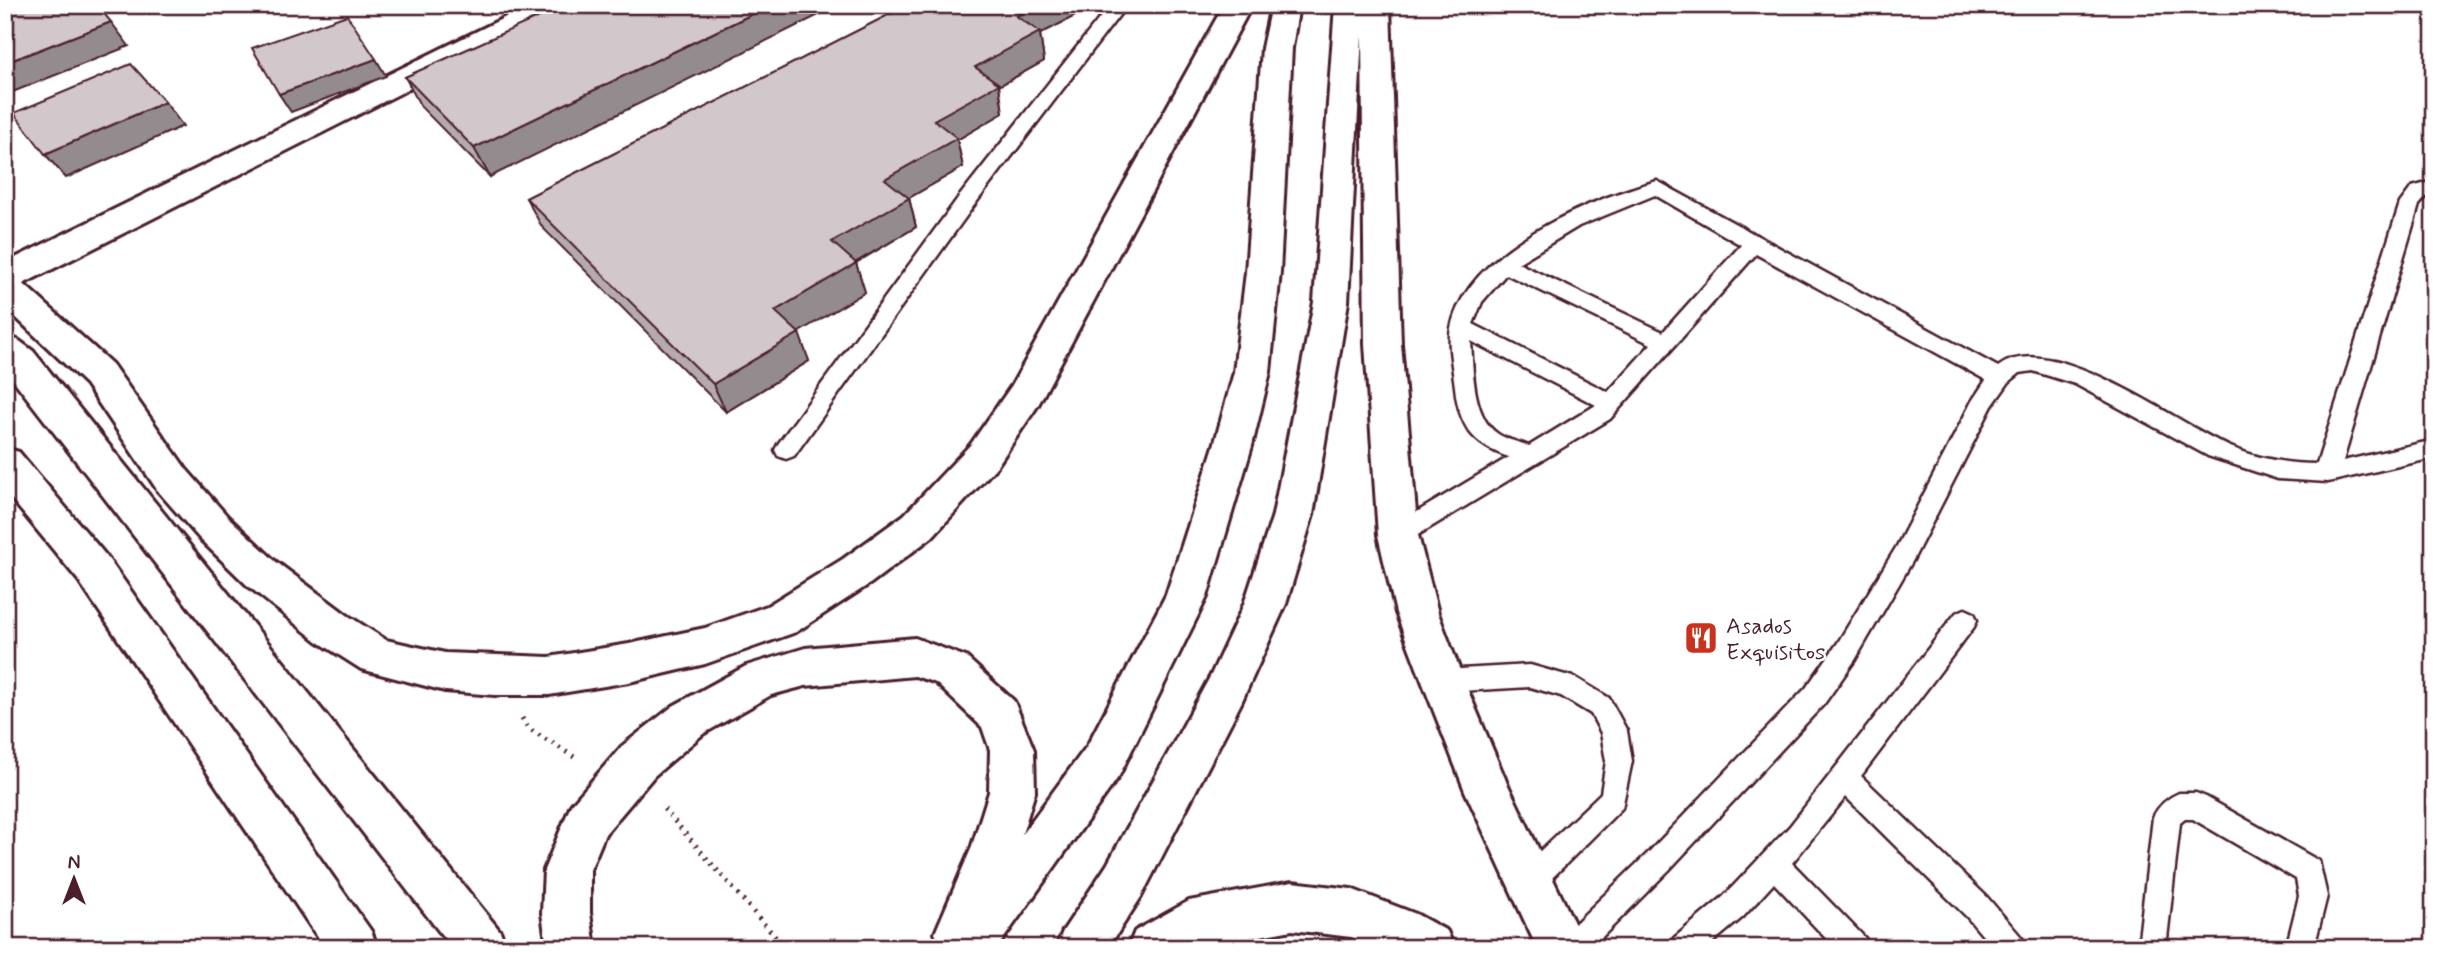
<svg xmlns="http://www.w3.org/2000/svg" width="2439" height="953" font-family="Mynerve,sans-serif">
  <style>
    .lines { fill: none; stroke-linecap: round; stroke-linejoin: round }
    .lane-casing { stroke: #4a1f2b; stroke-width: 5 }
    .street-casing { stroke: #4a1f2b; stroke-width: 6 }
    .primary-casing { stroke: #4a1f2b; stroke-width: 6 }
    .path { stroke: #4a1f2b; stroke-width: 5; stroke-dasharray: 2 6; stroke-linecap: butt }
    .lane { fill: #fff; fill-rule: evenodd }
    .street { fill: #fff; fill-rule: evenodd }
    .primary { fill: #fff; fill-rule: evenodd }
    .wall { fill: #b5abaf; stroke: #4a1f2b; stroke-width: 2 }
    .shaded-wall { fill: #938b8e; stroke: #4a1f2b; stroke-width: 2 }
    .building { fill: #d2c7cb; stroke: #4a1f2b; stroke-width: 2 }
    .labels { text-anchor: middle; stroke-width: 5; stroke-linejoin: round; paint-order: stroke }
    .poi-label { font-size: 23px; fill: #4a1f2b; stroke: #fff; text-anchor: start }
  </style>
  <rect width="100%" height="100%" fill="#fff"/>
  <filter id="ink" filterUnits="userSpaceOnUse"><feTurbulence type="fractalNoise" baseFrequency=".0143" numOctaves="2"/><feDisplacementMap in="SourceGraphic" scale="14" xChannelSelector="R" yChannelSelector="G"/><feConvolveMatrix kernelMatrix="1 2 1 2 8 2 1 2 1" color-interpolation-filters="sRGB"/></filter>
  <g filter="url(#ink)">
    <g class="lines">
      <defs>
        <g id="lane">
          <polygon points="1110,5 1127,5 972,208 794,456 786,459 778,456 775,450 778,444 958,198"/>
          <path d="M1657,181L1998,367C2050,326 2180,426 2233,448C2260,459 2288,464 2317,464L2400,203L2412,187L2434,181V194L2426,197L2419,205L2343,461L2434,440V458L2328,482L2278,479L2208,456L2075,384L2033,371L2020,373L2009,382L1992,406L1913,560L1855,660L1824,704L1669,870L1591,948H1556L1560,938L1649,852L1806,688L1837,644L1897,546L1972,401L1986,380L1756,254L1610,419L1406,542L1398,545L1390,542L1386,535L1390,528L1509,457C1472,445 1459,425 1455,387C1453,368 1447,346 1451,328C1467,250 1588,200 1657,181ZM1655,195L1741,245L1663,332L1518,263L1579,226ZM1506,274L1651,344L1608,392L1473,324L1482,302ZM1471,341L1596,405L1529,446C1519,442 1507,440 1498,434C1472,417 1473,369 1471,341Z"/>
          <polygon points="1965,609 1974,613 1977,620 1974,627 1861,776 1987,897 2022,938 2026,948 1993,948 1967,917 1846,797 1792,863 1865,938 1869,948 1835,948 1774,883 1743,917 1706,948 1670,948 1674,938 1723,897 1790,826 1956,613"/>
          <polygon points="1530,665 1576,678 1609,698 1627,731 1632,761 1622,808 1539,891 1529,895 1519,891 1515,881 1519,871 1601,793 1606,761 1601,733 1591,714 1561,696 1530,687 1443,692 1434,689 1430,681 1434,673 1443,670"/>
          <path d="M2179,793H2196L2206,797L2319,861L2327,896L2314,948H2286L2299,896L2296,879L2193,819H2185L2180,823L2166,948H2138L2153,817C2159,805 2167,798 2179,793Z"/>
        </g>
        <polygon id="street" points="530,5 567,5 563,11 17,287 5,290 5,263"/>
        <g id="primary">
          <polygon points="1224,5 1252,5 1038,405 997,466 932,537 871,583 796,632 705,664 629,682 549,695 495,695 445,691 361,669 317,641 247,585 200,539 158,491 86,384 5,307 5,275 17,278 112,364 186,469 228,517 275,561 347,615 386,640 445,653 549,657 629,644 705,628 767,606 843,559 904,515 971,444 1012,385"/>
          <polygon points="1271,5 1299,5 1292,48 1280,272 1270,372 1252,446 1207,597 1119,776 997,948 941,948 935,933 971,849 989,792 990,750 982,727 936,683 915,676 805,686 771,695 703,734 654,776 605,834 590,870 590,913 595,948 547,948 542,913 544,870 571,805 622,746 673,706 746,666 805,648 915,638 966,657 1014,701 1034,750 1035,792 1022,834 1087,746 1166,595 1214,446 1234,372 1246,272 1262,48"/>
          <polygon points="1335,5 1390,5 1401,344 1418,535 1438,613 1464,681 1506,781 1586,948 1537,948 1465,791 1422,681 1396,613 1378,535 1365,344 1362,34 1348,302 1313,515 1286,604 1241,703 1141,897 1108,948 1056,948 1063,931 1107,865 1211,675 1244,604 1273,515 1314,302"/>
          <polygon points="5,336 18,340 33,351 500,931 507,948 452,948 5,369"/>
          <polygon points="5,448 19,452 107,557 371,931 378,948 325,948 79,581 5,491"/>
          <polygon points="1292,882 1351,889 1416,914 1447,931 1454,948 1379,948 1351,937 1292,930 1197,948 1128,948 1135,931 1189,901"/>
        </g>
      </defs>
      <!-- lane casing -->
      <use href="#lane" class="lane-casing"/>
      <!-- street casing -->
      <use href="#street" class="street-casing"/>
      <!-- primary casing -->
      <use href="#primary" class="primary-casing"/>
      <!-- path -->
      <g class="path">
        <polyline points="522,718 528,728 579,760"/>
        <polyline points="664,809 785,948"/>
      </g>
      <!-- lane -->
      <use href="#lane" class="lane"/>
      <!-- street -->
      <use href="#street" class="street"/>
      <!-- primary -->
      <use href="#primary" class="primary"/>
    </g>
    <!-- wall -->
    <g class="wall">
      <polygon points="566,5 490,177 421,107 405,77"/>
      <polygon points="908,5 1076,5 1077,15 1040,34 1044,61 999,86 1003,113 957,140 963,167 909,198 916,227 856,263 865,292 798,332 809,361 726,412 542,227 526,198"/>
    </g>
    <!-- shaded-wall -->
    <g class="shaded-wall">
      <polygon points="771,5 839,5 490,177 474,148"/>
      <polygon points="1037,5 1076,5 1077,15 1040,34 1044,61 999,86 1003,113 957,140 963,167 909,198 916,227 841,271 832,242 934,120 975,67 1016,16"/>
      <polygon points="111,22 129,46 5,95 5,63"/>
      <polygon points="376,59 386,76 291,112 279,94"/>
      <polygon points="165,102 183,126 66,178 45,154"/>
      <polygon points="856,263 865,292 786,340 775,311"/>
      <polygon points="799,333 809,361 726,412 713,384"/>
    </g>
    <!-- building -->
    <g class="building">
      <polygon points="18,5 97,5 111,22 5,63 5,10"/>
      <polygon points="566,5 771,5 474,148 405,77"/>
      <polygon points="908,5 1037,5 1016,16 1040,32 975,67 999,84 934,120 957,138 885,179 909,198 832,242 856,263 775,311 799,333 713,384 526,198"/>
      <polygon points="347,15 376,59 279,94 252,48"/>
      <polygon points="131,64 165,102 45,154 14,113"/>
    </g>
  </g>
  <!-- icons -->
  <defs>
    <symbol id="restaurant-square" viewBox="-11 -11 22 22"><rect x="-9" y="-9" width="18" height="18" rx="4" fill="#c8321e" stroke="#fff"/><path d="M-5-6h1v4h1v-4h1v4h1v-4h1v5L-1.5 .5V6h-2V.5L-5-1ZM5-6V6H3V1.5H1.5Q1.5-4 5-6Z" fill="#fff"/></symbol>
  </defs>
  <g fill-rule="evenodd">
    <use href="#restaurant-square" x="1682" y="619" width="38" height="38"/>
  </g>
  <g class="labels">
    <!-- poi labels -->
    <g class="poi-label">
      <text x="1726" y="633">Asados<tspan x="1726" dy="26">Exquisitos</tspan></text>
    </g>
  </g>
  <!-- margin -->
  <rect width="2439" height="953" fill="none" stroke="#fff" stroke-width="28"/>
  <rect x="14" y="14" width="2411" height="925" fill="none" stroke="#4a1f2b" stroke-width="2.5" filter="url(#ink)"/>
  <!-- north arrow -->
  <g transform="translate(74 879)" stroke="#ffffff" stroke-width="5" paint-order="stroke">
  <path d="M0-5L12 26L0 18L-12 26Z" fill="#4a1f2b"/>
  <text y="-10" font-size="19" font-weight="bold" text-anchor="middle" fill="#4a1f2b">N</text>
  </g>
</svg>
